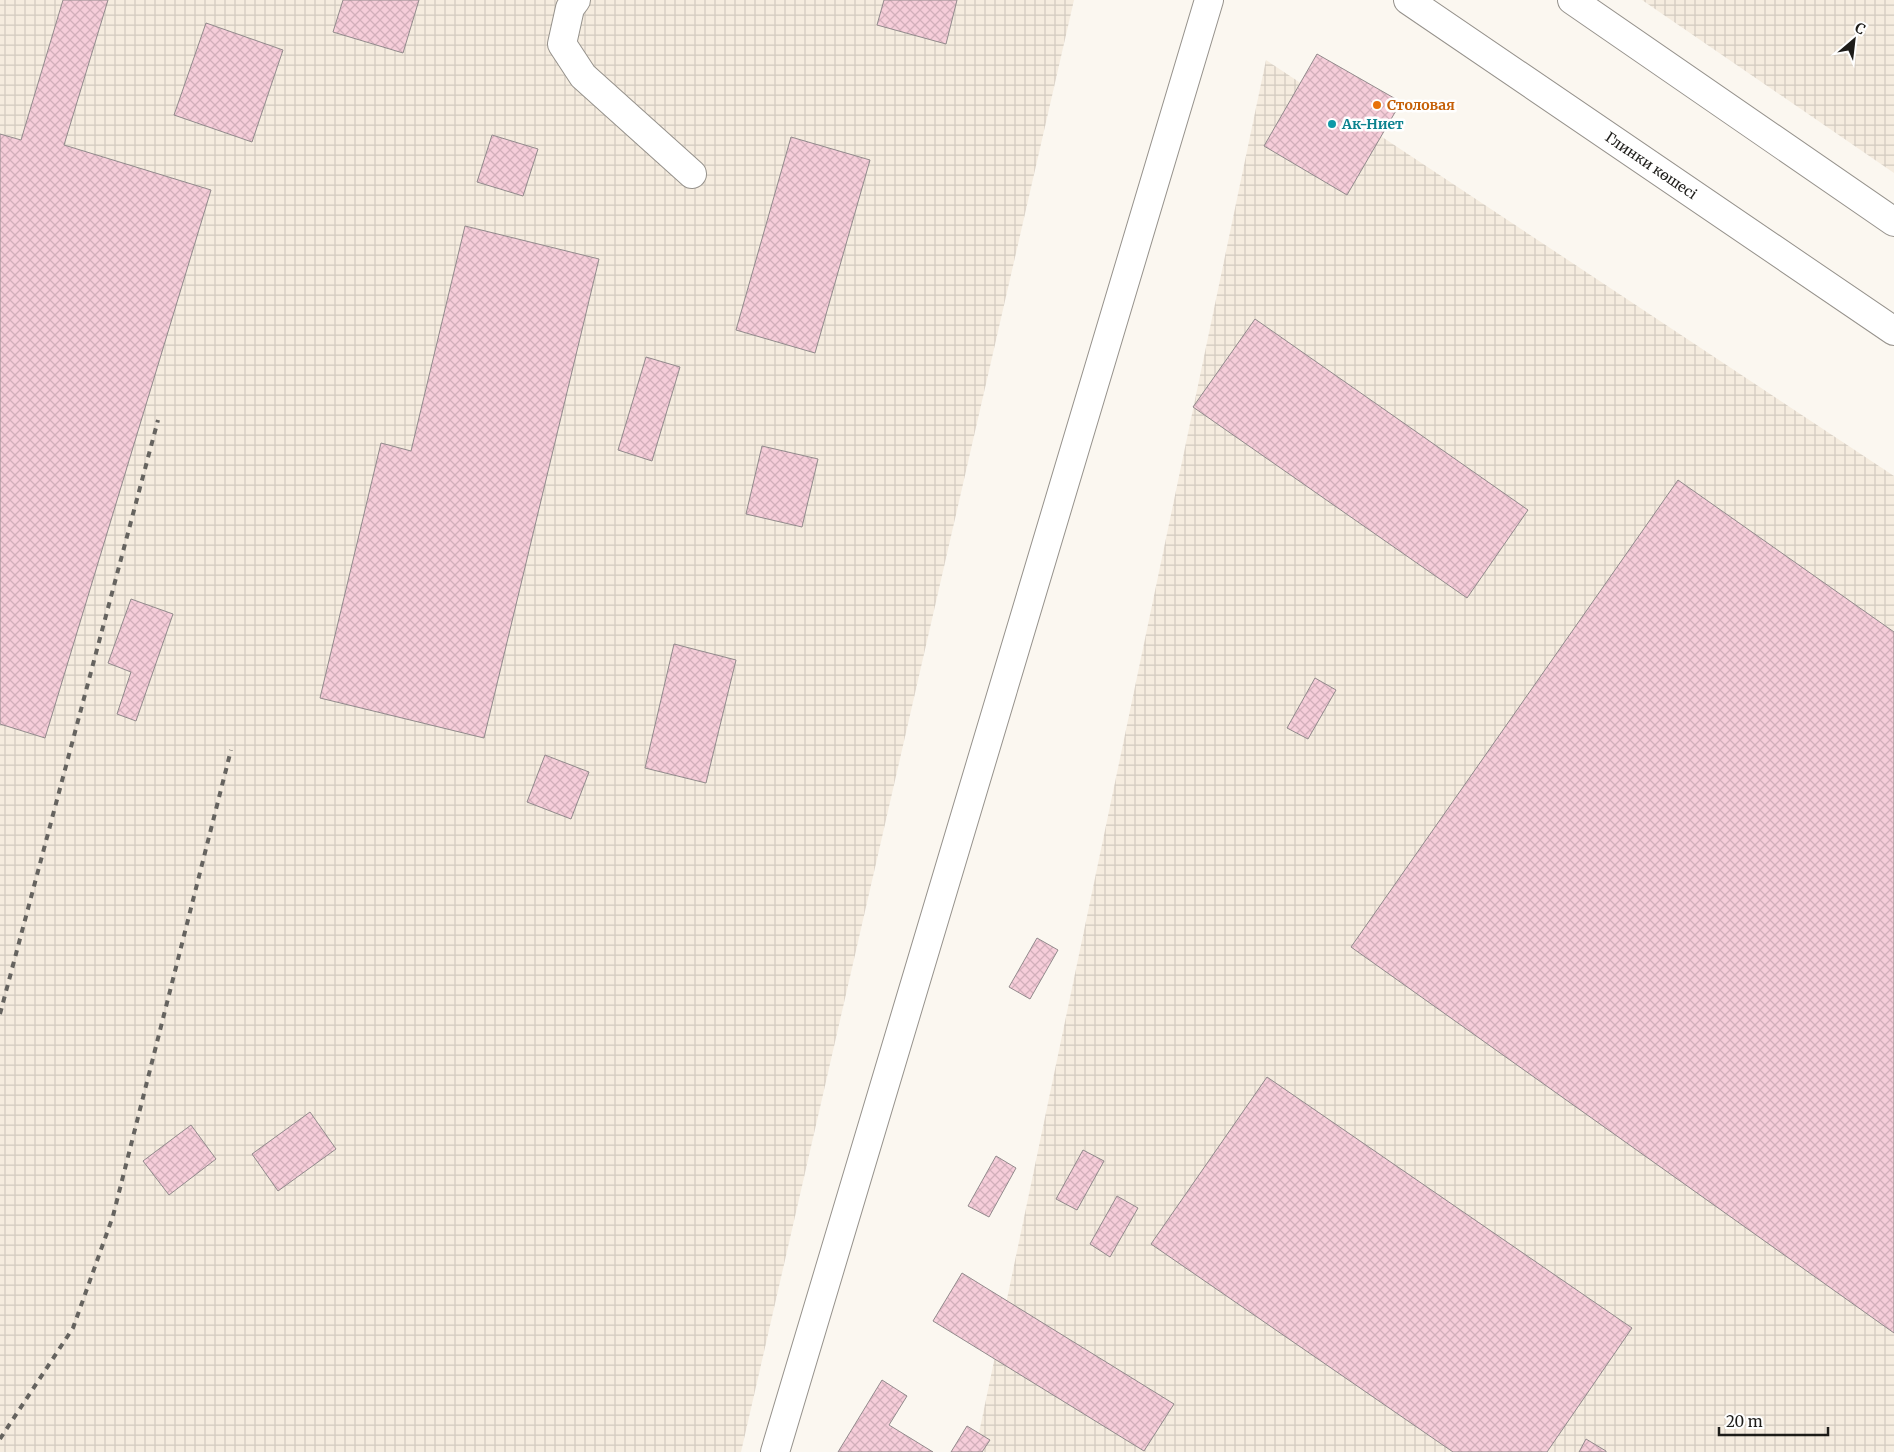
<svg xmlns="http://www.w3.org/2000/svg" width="1894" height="1452" font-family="Merriweather,serif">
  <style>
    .industrial { fill: url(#industrial-grid) }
    .building { fill: url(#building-cross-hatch); stroke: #928a8c }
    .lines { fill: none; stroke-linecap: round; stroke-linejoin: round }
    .minor-casing { stroke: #96928c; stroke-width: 30 }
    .major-casing { stroke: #96928c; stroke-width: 30 }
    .minor { stroke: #fff; stroke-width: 28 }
    .major { stroke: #fff; stroke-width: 28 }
    .rail { stroke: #65635f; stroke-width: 4; stroke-dasharray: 6 6; stroke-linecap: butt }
    .food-dot { fill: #e8710a; stroke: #fff; stroke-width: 2 }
    .culture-dot { fill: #0f9aa8; stroke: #fff; stroke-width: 2 }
    .labels { text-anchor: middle; stroke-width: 5; stroke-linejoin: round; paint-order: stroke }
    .food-label { font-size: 14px; font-weight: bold; fill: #c56008; stroke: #fff; text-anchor: start }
    .culture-label { font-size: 14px; font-weight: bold; fill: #0d838f; stroke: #fff; text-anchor: start }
    .street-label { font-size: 14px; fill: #1d1c19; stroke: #fff }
  </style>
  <defs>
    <pattern id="industrial-grid" width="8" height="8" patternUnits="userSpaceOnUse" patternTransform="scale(1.25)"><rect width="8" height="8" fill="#f5ecdf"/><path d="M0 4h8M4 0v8" fill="none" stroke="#d2cabf"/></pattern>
    <pattern id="building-cross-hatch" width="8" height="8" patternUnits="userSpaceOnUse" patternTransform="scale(1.25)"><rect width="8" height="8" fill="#f6cdd9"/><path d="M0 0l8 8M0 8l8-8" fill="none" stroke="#d2afba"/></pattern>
  </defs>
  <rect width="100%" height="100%" fill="#fbf7f0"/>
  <!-- industrial -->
  <g class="industrial">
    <polygon points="0,0 1074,0 741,1452 0,1452"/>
    <polygon points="1642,0 1894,0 1894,173"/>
    <polygon points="1266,60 1894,476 1894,1452 975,1452"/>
  </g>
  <!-- building -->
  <g class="building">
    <polygon points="63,0 108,0 64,145 211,190 45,738 0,724 0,134 21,140"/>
    <polygon points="343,0 419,0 403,53 333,32"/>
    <polygon points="884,0 957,0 946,44 877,25"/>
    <polygon points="206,23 283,50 252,142 174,115"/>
    <polygon points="1317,54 1401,102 1347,195 1264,146"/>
    <polygon points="492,135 538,149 523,196 477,182"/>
    <polygon points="791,137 870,160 815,353 736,330"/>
    <polygon points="465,226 599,259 484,738 320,698 381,443 411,451"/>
    <polygon points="1255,319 1528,510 1467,598 1193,407"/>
    <polygon points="646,357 680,367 652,461 618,450"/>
    <polygon points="762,446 818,459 802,527 746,514"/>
    <polygon points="1678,480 1894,632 1894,1333 1351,947"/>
    <polygon points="131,599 173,614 136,721 117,714 131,672 108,663"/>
    <polygon points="674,644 736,660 706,783 645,768"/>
    <polygon points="1315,678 1336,690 1308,739 1287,728"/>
    <polygon points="545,755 589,772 571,819 527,802"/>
    <polygon points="1037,938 1058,950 1030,999 1009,987"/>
    <polygon points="1267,1077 1632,1328 1547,1452 1453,1452 1151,1244"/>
    <polygon points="310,1112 336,1149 278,1191 252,1154"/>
    <polygon points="191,1125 216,1159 169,1195 143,1161"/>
    <polygon points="1083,1150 1104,1161 1077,1210 1056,1199"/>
    <polygon points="996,1156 1016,1168 989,1217 968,1206"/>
    <polygon points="1117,1196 1138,1208 1110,1257 1090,1244"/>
    <polygon points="962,1273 1174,1404 1144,1451 933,1321"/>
    <polygon points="882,1380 907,1396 889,1425 933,1452 838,1452"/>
    <polygon points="967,1426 990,1440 982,1452 951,1452"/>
    <polygon points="1586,1439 1606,1451 1606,1452 1579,1452"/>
  </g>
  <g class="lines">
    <defs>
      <g id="minor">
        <polyline points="576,0 570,8 562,44 583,76 692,174"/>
        <polyline points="775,1452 1209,0"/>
      </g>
      <g id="major">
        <path id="s1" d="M1408,0L1894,331"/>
        <polyline points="1572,0 1894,222"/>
      </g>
    </defs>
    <!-- minor casing -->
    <use href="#minor" class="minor-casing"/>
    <!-- major casing -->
    <use href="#major" class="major-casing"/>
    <!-- minor -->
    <use href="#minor" class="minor"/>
    <!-- major -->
    <use href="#major" class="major"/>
    <!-- rail -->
    <g class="rail">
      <polyline points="0,1014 158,420"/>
      <polyline points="0,1439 73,1328 113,1216 231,750"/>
    </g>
  </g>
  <!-- markers -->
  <circle class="food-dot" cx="1377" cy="105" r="5"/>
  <circle class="culture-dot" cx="1332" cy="124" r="5"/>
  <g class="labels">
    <!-- food labels -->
    <g class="food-label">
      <text x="1387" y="110">Столовая</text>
    </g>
    <!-- culture labels -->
    <g class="culture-label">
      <text x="1342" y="129">Ак-Ниет</text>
    </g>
    <!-- street labels -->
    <g class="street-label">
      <text dy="5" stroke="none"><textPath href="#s1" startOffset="294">Глинки көшесі</textPath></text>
    </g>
  </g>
  <!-- north arrow -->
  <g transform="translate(1854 40) rotate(28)" stroke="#ffffff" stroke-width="4" paint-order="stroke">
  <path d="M0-4L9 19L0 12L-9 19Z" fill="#1d1c19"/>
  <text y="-8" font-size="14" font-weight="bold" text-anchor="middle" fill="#1d1c19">С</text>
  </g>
  <!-- scale -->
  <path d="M1719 1427v8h109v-8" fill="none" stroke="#1d1c19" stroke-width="2.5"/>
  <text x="1726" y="1427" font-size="15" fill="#1d1c19" stroke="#ffffff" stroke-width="4" paint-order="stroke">20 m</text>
</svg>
